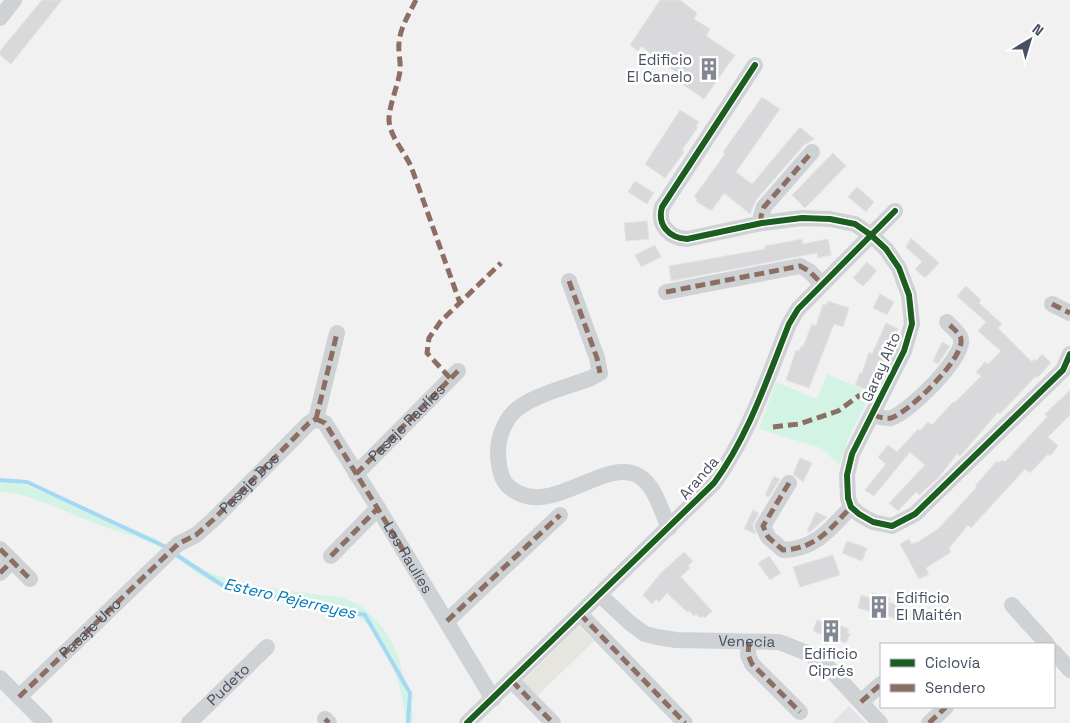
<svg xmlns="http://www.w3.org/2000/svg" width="1070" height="723" font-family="'Space Grotesk',sans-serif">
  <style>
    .commercial { fill: #e7e5df }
    .education { fill: #e3e2e4 }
    .green { fill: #d3f3e4 }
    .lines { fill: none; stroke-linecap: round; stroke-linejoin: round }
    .stream { stroke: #a4d8f4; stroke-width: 4 }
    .building { fill: #d9d9db; stroke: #e3e3e4 }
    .minor { stroke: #cfd2d5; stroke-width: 16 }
    .quiet { stroke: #8d6e63; stroke-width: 5; stroke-dasharray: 10 5; stroke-linecap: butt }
    .cycleway-casing { stroke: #fff; stroke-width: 9 }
    .cycleway { stroke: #1b5e20; stroke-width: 6 }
    .labels { text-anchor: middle; stroke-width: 5; stroke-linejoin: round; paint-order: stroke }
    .poi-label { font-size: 15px; fill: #465060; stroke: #fff; text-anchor: end }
    .street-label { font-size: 15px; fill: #465060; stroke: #fff }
    .water-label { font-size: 16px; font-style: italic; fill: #0079b9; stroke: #fff }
  </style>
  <rect width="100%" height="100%" fill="#f2f1f1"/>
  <!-- commercial -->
  <polygon class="commercial" points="579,626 594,641 535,698 521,683"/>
  <!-- education -->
  <polygon class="education" points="849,706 865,723 832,723"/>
  <!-- green -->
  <g class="green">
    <polygon points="827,374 871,393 849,437 839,465 821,448 759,429 776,382 817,399"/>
    <path d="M0,481L25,485L45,493L155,538L206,571L229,580L248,585L344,598L360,605L379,623L389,637L398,655L413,713V723H406C403,686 386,635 354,613C339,603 316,603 299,601C273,598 246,594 221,586C200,578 183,561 164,549C144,538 121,533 100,525C67,513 35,495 0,491Z"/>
  </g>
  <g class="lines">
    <!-- stream -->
    <g class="stream">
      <polyline points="0,480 27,482 168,548"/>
      <polyline points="175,554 225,587 365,615 410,693 408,723"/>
    </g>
  </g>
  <!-- building -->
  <g class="building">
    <polygon points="42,0 62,0 11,64 0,55 0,51"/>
    <polygon points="660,0 680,0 697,13 694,19 710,29 706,36 735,55 704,99 682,84 687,78 673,70 641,46 638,51 630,45"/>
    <polygon points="762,97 780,109 736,172 752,184 800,127 814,139 804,145 756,200 750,214 724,193 712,210 710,210 696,201 697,199 694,197 725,154 723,152"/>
    <polygon points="680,110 699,122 696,126 698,127 682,150 684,152 665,178 645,164"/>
    <polygon points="833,153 846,166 805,208 792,195"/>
    <polygon points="635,181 654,193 647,204 628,192"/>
    <polygon points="857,187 874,202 866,212 848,197"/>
    <polygon points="647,221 649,239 626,241 624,223"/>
    <polygon points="911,238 939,263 925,278 915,269 922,262 906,247"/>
    <polygon points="802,239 803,244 828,239 831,255 818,258 817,253 671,281 669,266 765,249 765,246"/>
    <polygon points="655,245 661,257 641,267 635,255"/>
    <polygon points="867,262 877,271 863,286 853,278"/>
    <polygon points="966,286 981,300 979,303 1002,324 998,328 1032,362 1034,359 1036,361 1042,354 1051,363 1037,378 1036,376 1000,414 998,412 963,453 960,456 957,454 939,477 919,495 916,492 898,511 889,503 925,465 910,452 874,496 865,490 886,464 878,457 888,445 897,452 918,429 920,431 928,422 932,425 953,402 954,403 981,376 976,372 985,362 988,364 1001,351 978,331 986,322 957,296"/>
    <polygon points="880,294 894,302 887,315 873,308"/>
    <polygon points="828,301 849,308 843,327 834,324 809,388 786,380 796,350 799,351 801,346 803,347 812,324 816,326 823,304 826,305"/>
    <polygon points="886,323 898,329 870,391 855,385 860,373 862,373 869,352 872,354"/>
    <polygon points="942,342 950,346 938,364 933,361"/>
    <polygon points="1070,390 1070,415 1048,437 1058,446 1050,456 1048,454 1030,473 1025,469 971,528 968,525 949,548 951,552 926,568 929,574 919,579 900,544 909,539 911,544 918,542 938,529 977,487 975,486 997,461 999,463 1002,460 1005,462 1047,417 1045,414"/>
    <polygon points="800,458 812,463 803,482 793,474"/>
    <polygon points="774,476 780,479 769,497 765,495"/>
    <polygon points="753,510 759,513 753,525 756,534 744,529"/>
    <polygon points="816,512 827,517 810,532 807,531"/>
    <polygon points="847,541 867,548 862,561 842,553"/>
    <polygon points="684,552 693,561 688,566 690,568 681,577 712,611 705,618 703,616 701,618 696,614 694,616 689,611 687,612 667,593 659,602 656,599 652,604 643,595 661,573"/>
    <polygon points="833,555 840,575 800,587 793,567"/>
    <polygon points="769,556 781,573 770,580 758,563"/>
    <polygon points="872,593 890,598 888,602 901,606 897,619 858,608 861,595 871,598"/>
    <polygon points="817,620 825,623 826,620 849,629 847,633 850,634 846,643 813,631"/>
  </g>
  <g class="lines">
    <!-- minor -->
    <g class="minor">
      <polyline points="0,18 14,0"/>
      <path d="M755,65L662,207C657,225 669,238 687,239L762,223L802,218L830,219L855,224L871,235L886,249L899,268L909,295L912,324L904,351L852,454L847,475L848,498L851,507L859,514L873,522L892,526L915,514L1063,370L1070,354"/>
      <polyline points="762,223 761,216 764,207 812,152"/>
      <path d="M569,281L597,358L600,373L591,378C568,387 536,394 517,409C507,417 502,428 499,441C497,453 498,475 507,485C547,524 604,455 639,476C656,487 661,511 669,528"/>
      <polyline points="666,292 800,266 809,271 822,284"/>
      <polyline points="1052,304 1070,313"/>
      <path d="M873,415C879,417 885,419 891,418C908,413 965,358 961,339C960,333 951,327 947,322"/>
      <path id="s1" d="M316,419L325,423L378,508L493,699"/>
      <polyline points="316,419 337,333"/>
      <polyline points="356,474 458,371"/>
      <path d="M789,483L763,526L768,537L783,550C816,549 831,528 851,507"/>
      <polyline points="0,549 30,579"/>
      <polyline points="331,556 378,508"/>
      <polyline points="0,573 12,561"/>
      <path id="s2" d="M600,595L630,623L645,634L657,637L676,640L779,642L810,654L827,666L880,723"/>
      <polyline points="1012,605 1047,644"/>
      <polyline points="580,614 685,723"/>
      <polyline points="447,621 560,515"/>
      <polyline points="749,642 748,655 752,664 800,712"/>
      <polyline points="1054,652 1070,670"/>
      <polyline points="0,678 45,723"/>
      <polyline points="512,681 553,723"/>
      <polyline points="19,697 178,544 196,535 214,519 309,423 316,419"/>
      <polyline points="861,702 881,684"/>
      <polyline points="325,719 329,723"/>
      <path id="s3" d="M189,723L267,647"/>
      <path d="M467,723L714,483C749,435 767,379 789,324L798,309L895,211"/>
      <polyline points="929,723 946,707"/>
    </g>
    <!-- quiet -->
    <g class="quiet">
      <path d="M416,0C409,14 400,28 399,43C398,52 401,62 400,71C398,86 389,105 389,120C390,138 406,153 412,169L460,303"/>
      <polyline points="762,223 761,216 764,207 812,152"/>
      <polyline points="569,281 597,358 600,373"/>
      <polyline points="666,292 800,266 809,271 822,284"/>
      <polyline points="1052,304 1070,313"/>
      <polyline points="450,378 427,353 429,338 441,321 501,263"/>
      <path d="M873,415C879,417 885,419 891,418C908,413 965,358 961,339C960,333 951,327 947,322"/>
      <polyline points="316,419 325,423 405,553"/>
      <polyline points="316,419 337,333"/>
      <polyline points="773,427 799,424 838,411 860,395"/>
      <path id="s4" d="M356,474L458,371"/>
      <path d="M789,483L763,526L768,537L783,550C816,549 831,528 851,507"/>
      <polyline points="0,549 30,579"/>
      <polyline points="331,556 378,508"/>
      <polyline points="0,573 12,561"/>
      <polyline points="580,614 685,723"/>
      <polyline points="447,621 560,515"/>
      <polyline points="749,642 748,655 752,664 800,712"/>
      <polyline points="512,681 553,723"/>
      <path id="s5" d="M19,697L178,544L196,535L214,519L309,423L316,419"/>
      <polyline points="861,702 881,684"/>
      <polyline points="325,719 329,723"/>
      <polyline points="929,723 946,707"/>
    </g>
    <defs>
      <g id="cycleway">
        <path d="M755,65L662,207C657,225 669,238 687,239L762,223L802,218L830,219L855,224L871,235L886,249L899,268L909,295L912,324L904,351L852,454L847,475L848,498L851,507L859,514L873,522L892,526L915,514L1063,370L1070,354"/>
        <path d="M467,723L714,483C749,435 767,379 789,324L798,309L895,211"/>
      </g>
    </defs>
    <!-- cycleway casing -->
    <use href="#cycleway" class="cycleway-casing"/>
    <!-- cycleway -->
    <use href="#cycleway" class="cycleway"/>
  </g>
  <!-- icons -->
  <defs>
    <symbol id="building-bare" viewBox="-9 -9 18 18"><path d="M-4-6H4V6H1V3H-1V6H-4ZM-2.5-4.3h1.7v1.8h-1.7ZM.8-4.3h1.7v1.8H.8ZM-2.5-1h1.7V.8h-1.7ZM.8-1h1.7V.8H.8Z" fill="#828893" stroke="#fff" stroke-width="2.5" paint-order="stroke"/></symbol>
  </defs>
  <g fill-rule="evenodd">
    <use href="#building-bare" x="693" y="53" width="32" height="32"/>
    <use href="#building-bare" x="863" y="591" width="32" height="32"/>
    <use href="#building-bare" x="815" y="615" width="32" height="32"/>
  </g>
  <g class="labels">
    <!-- poi labels -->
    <g class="poi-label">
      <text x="692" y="65">Edificio<tspan x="692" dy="17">El Canelo</tspan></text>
      <text x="896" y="603" text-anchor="start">Edificio<tspan x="896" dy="17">El Maitén</tspan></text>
      <text x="831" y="659" text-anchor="middle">Edificio<tspan x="831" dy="17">Ciprés</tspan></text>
    </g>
    <!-- street labels -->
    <g class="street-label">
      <text transform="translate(881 367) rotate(-66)" y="5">Garay Alto</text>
      <text dy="5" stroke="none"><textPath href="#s4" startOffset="72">Pasaje Raulíes</textPath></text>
      <text transform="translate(699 478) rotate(-49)" y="5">Aranda</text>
      <text dy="5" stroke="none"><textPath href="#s5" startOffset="315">Pasaje Dos</textPath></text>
      <text dy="5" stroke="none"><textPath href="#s1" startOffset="168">Los Raulíes</textPath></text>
      <text dy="5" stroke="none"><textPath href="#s5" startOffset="99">Pasaje Uno</textPath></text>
      <text dy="5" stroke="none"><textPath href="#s2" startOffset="162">Venecia</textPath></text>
      <text dy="5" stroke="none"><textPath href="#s3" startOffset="55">Pudeto</textPath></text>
    </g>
    <!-- water labels -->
    <g class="water-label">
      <text transform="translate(290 598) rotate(13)" y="6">Estero Pejerreyes</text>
    </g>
  </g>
  <!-- legend -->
  <rect x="880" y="643" width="175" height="65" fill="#ffffff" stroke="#b5b9bf"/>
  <rect x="890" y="659" width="25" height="8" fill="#1b5e20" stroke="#b5b9bf"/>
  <text x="925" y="668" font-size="15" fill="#465060">Ciclovía</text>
  <rect x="890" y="684" width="25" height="8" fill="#8d6e63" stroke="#b5b9bf"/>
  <text x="925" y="693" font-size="15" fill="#465060">Sendero</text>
  <!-- north arrow -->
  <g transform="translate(1030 40) rotate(38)" stroke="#ffffff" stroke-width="4" paint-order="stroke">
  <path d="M0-4L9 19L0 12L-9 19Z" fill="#465060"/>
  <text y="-8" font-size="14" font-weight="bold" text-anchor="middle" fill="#465060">N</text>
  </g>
</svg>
